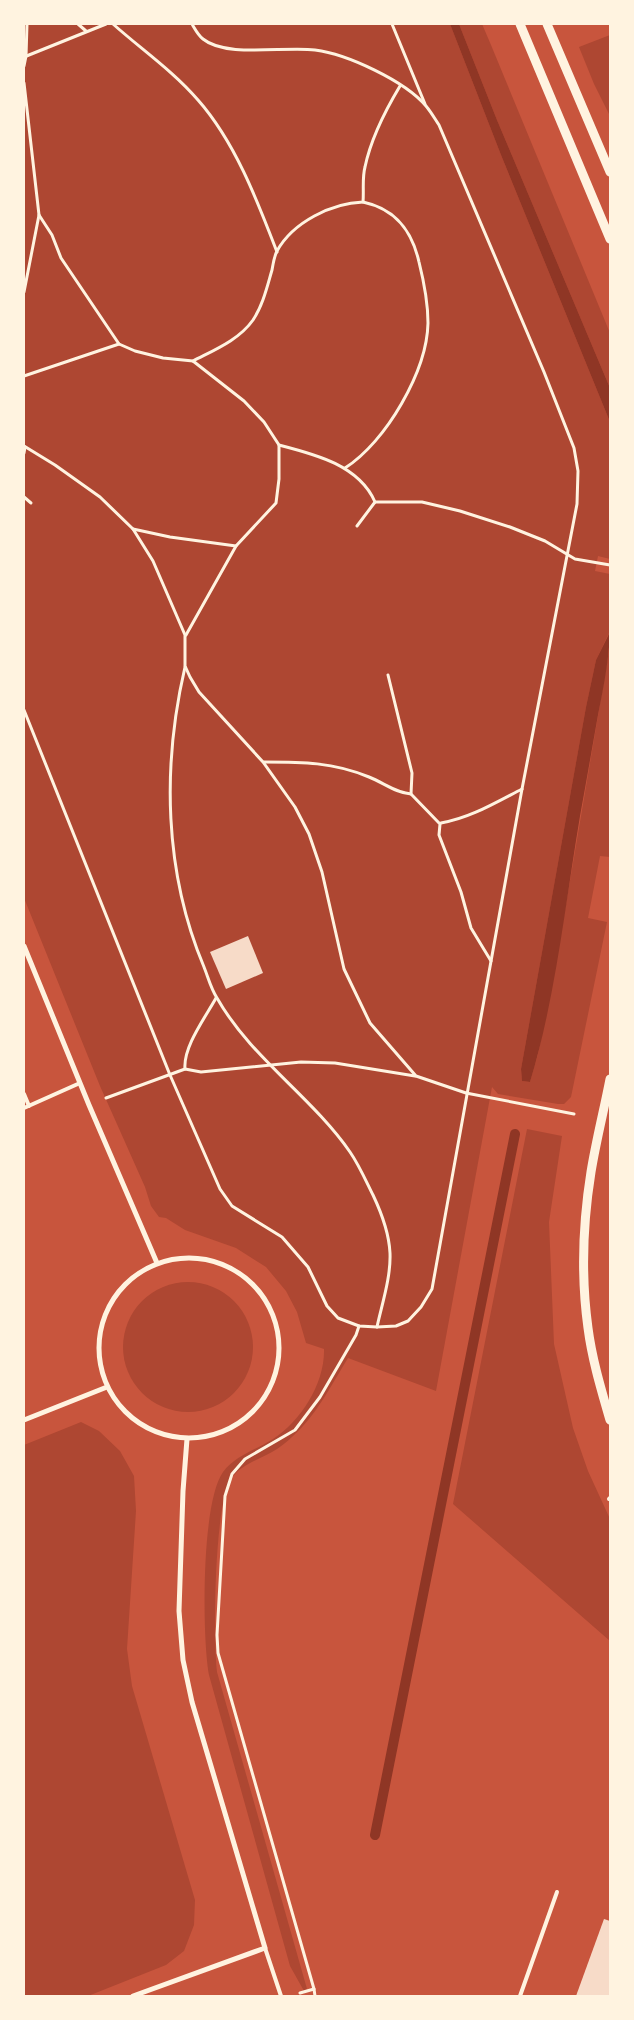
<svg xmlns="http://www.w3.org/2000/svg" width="634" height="2020" font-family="Lato,sans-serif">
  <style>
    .green { fill: #ae4732 }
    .water { fill: #8f3625 }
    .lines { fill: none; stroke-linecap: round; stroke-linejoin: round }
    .stream { stroke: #8f3625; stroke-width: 10 }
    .building { fill: #f7dbc8 }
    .path { stroke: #fff3e0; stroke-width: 3 }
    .service { stroke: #fff3e0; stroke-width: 4 }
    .minor { stroke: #fff3e0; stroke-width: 5 }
    .tertiary { stroke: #fff3e0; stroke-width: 9 }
  </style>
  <rect width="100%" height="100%" fill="#c8553d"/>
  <!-- green -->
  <g class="green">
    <path d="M24,24H450L501,155L610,422V559L598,556L595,571L610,574V625L609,633L596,660L586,707L521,1069L522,1081L530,1082L538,1054L553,981L610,645V857L600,856L588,918L607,922L571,1097L564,1104H558L498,1094L492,1087L436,1391L348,1358C332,1384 316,1416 293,1436C287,1442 279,1448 272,1452C258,1460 240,1465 231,1479C214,1505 213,1638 217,1672L307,1989L304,1991L290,1966L209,1675C202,1636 201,1503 223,1472C236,1455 256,1450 273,1439C301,1421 325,1383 324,1349L306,1343L297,1312L286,1291L266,1267L236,1248L185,1230L166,1218L159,1217L151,1206L145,1187L100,1086L24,898Z"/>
    <polygon points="459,24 482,24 491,45 610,333 610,388 497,120"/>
    <polygon points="610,35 610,116 594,84 579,47"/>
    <polygon points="527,1129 562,1136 549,1222 554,1344 573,1428 588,1471 610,1519 610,1641 453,1504"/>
    <circle cx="188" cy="1347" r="65"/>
    <polygon points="81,1422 99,1431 120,1451 134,1476 136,1511 127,1649 132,1686 195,1900 194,1925 184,1951 166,1965 88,1996 24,1996 24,1445"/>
  </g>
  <!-- water -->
  <g class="water">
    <polygon points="450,24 459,24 497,120 610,388 610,422 501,155"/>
    <path d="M610,625C610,655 604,685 598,715C592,749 586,783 580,816C565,905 556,996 530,1082L522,1081L521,1069L586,707L596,660L609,634Z"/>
  </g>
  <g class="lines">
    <!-- stream -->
    <polyline class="stream" points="375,1835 515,1134"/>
  </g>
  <!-- building -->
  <g class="building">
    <polygon points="248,936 263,973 226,989 210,952"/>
    <polygon points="604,1919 610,1921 610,1996 576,1996"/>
  </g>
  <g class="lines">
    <!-- path -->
    <g class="path">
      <polyline points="78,24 86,31"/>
      <path d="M113,24C141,49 173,71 198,100C235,142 257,200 277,252"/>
      <polyline points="392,24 425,104"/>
      <polyline points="24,57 106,24"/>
      <polyline points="24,66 26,56 27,24"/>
      <polyline points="24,83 39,215 52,235 61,258 119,344"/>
      <polyline points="24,292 39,215"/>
      <path d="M193,361C214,350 239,340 253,320C263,305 267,287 272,270C273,264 274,257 277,251C293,222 332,203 363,202C364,191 362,178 365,167C371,138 385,111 400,86"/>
      <path d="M24,376L119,344L135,351L163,358L193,361L244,401L264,422L279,445C314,454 359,465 375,502H422L460,511L510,527L545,541L575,559L610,565"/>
      <polyline points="24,446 55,465 100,497 133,529 153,561 185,635 185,666 190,677 199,692 263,762 295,807 309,834 322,872 344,969 370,1023 416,1076 466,1093 574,1114"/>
      <polyline points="24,453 25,447"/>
      <path d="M345,468C386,442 427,371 428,323C428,302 424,282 419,262C412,231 396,209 363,202"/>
      <polyline points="24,497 31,503"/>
      <polyline points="357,526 375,502"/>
      <polyline points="133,529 170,537 236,546 276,503 279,479 279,445"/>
      <polyline points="186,635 236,546"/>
      <path d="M185,667C162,766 164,872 204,967C208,977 211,989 217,998C251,1058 311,1096 350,1152C359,1165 366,1181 373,1195C382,1214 389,1232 390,1253C391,1277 382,1304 377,1327"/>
      <polyline points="388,675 412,773 411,794 440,824 439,835 461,892 471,928 491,961"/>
      <path d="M24,710L170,1075L220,1189L232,1206L282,1237L308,1267L327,1306L338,1318L359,1326L377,1327L396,1326L408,1321L421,1307L432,1289L522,789L577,504L578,471L574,448L544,372L439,125C435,119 431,112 426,106C405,81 347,54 315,50C285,46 226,58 203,39C198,35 195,29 192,24"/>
      <path d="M264,762C302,762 333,762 369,777C384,783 396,793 411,794"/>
      <path d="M441,823C470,818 495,803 522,789"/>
      <path d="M185,1069C183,1047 205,1018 216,998"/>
      <polyline points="106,1098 185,1069 201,1072 301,1062 335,1063 415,1076"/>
      <polyline points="314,1989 315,1996"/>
      <polyline points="300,1993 314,1989 218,1653 217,1635 225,1496 232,1474 245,1459 295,1430 320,1397 356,1335 359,1326"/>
    </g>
    <!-- service -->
    <g class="service">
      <polyline points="24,1094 29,1106"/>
      <polyline points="24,1108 80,1083"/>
      <polyline points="609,1499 610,1498"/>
      <polyline points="265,1948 281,1996"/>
      <polyline points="520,1996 557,1892"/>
    </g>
    <!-- minor -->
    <g class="minor">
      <polyline points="24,946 89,1105 157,1263"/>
      <circle cx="189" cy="1348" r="90"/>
      <polyline points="24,1420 107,1387"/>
      <polyline points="133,1996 265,1948 192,1702 183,1660 179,1611 183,1491 187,1439"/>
    </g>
    <!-- tertiary -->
    <g class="tertiary">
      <polyline points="520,24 610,239"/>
      <polyline points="547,24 610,172"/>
      <path d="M610,1079C604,1110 596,1141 591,1172C583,1222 581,1277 588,1328C592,1359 601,1389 610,1420"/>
    </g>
  </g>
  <!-- border -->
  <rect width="634" height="2020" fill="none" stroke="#fff3e0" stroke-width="50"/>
</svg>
